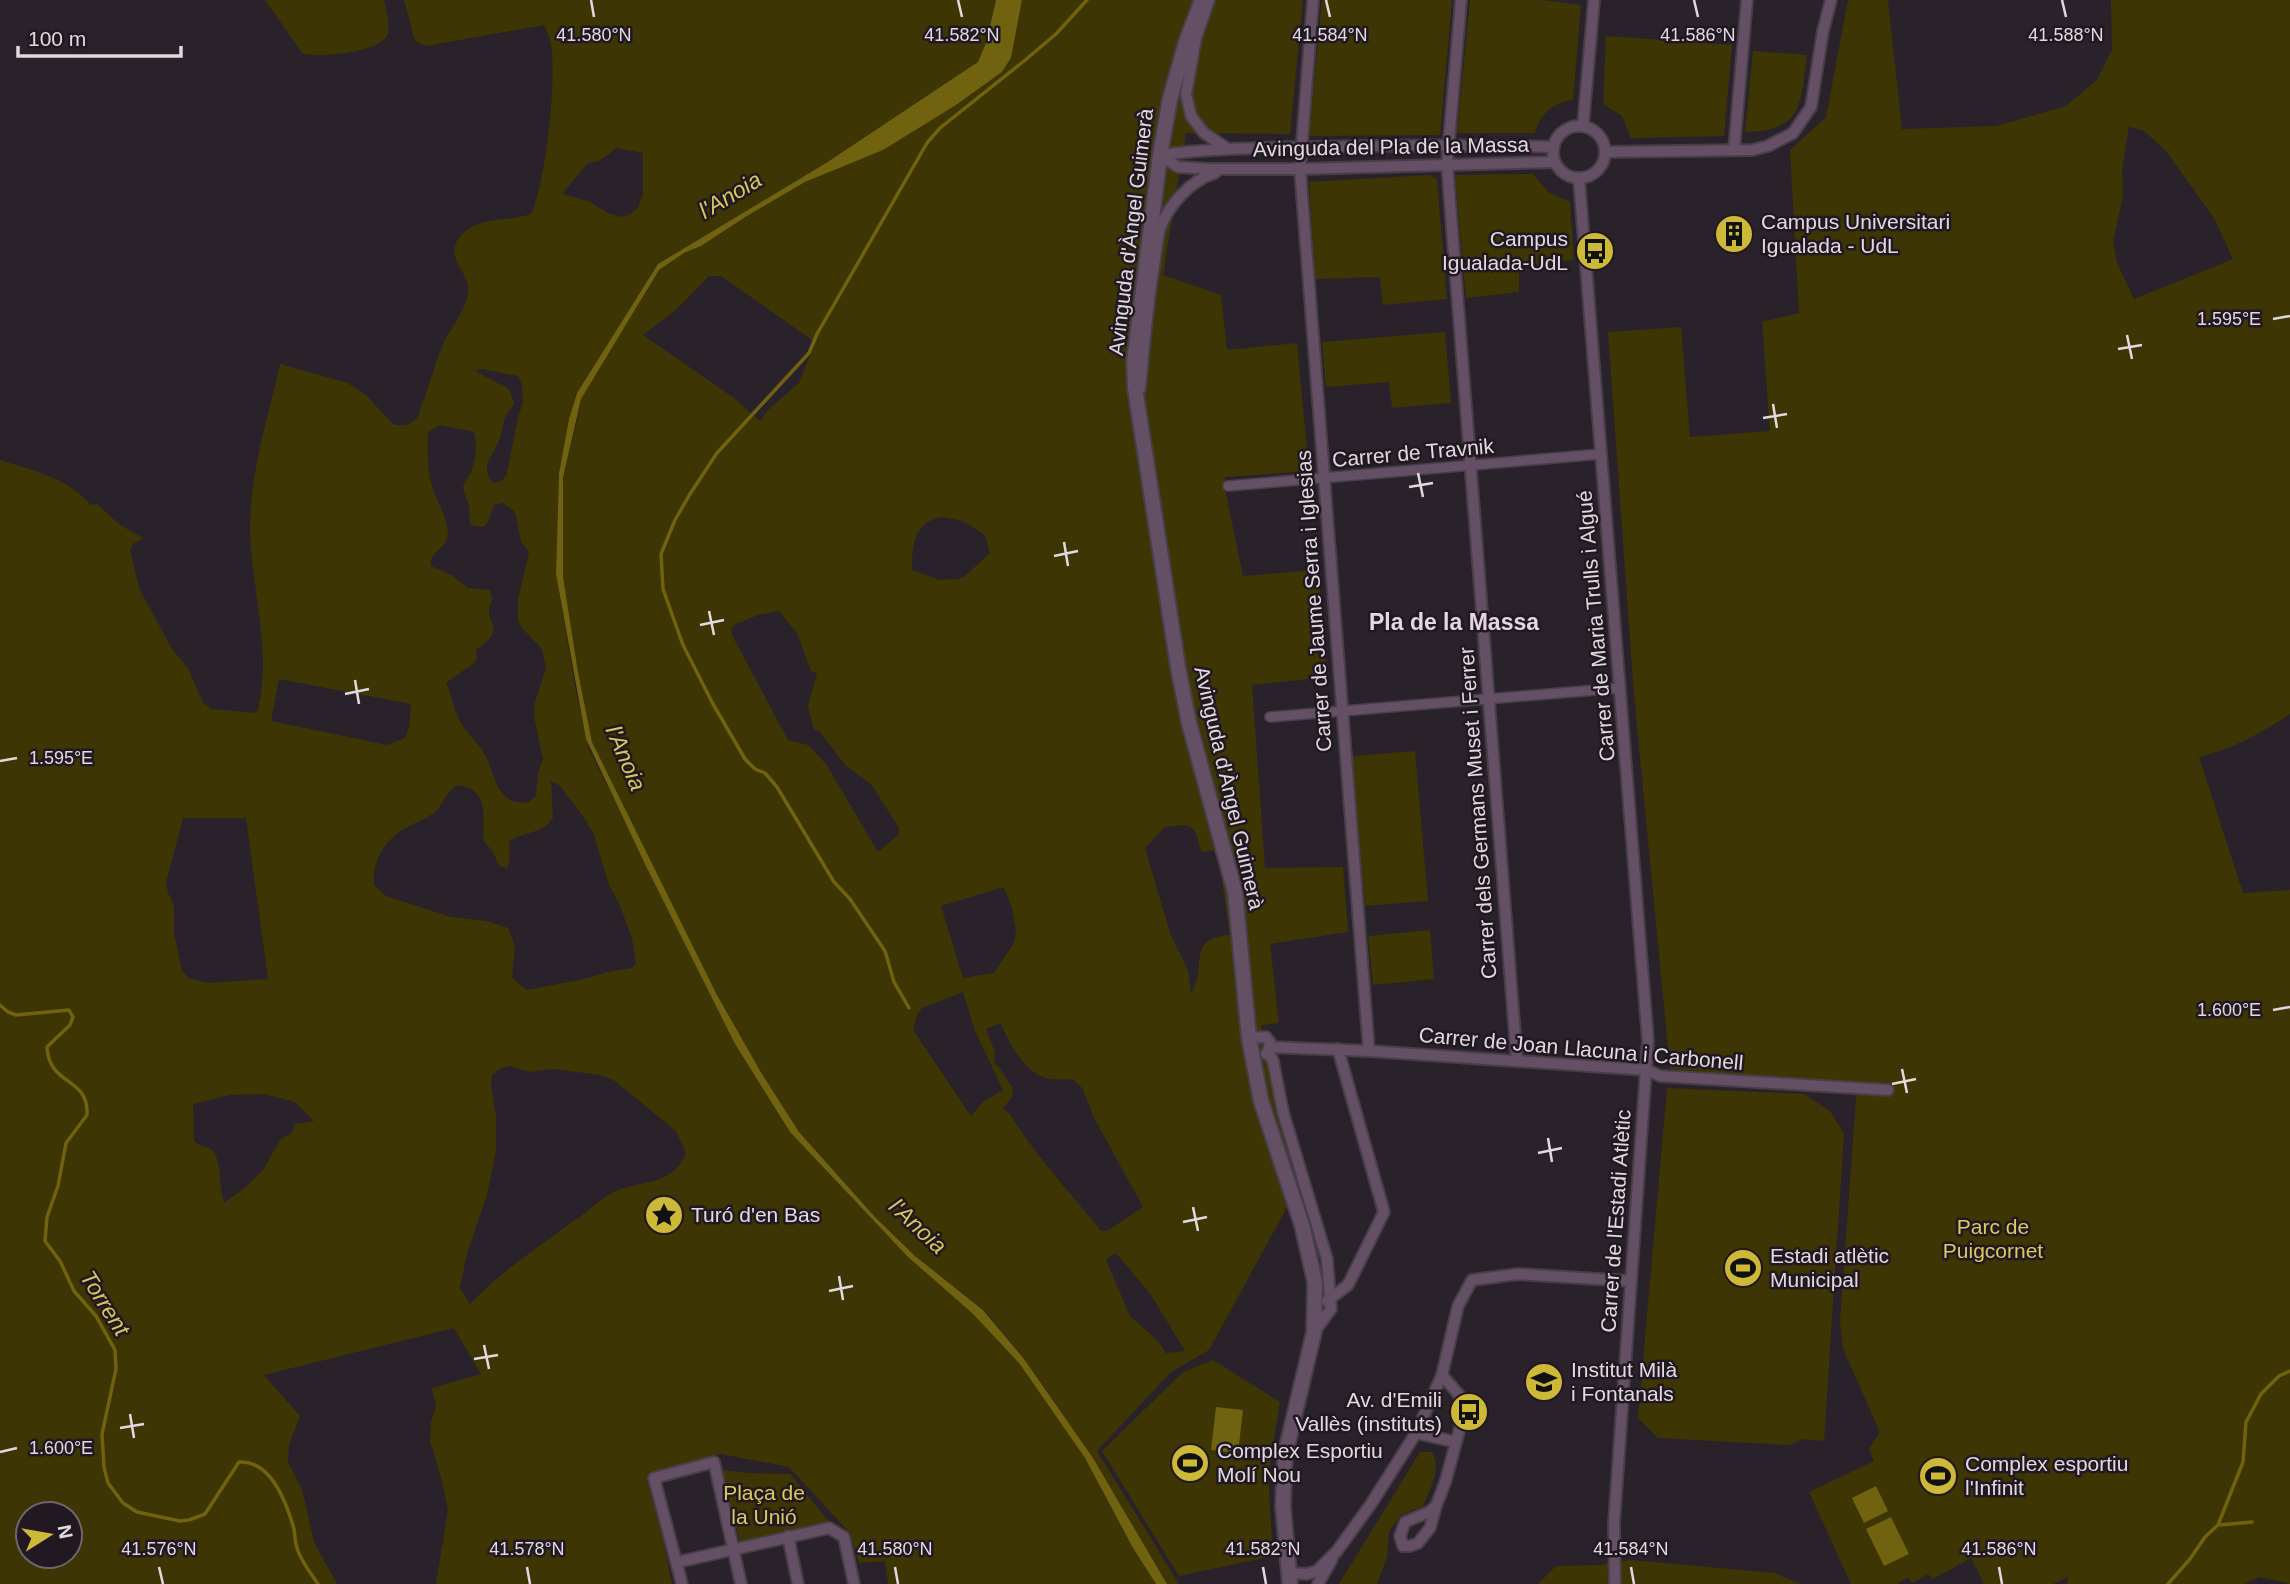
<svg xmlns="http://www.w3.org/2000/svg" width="2290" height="1584" font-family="Helvetica,sans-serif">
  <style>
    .green { fill: #3d3503; fill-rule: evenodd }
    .water { fill: #70620f }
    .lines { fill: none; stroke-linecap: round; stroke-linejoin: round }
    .stream { stroke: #70620f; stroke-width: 3.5 }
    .pedestrian-casing { stroke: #473f47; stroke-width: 12 }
    .minor-casing { stroke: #473f47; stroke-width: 14 }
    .tertiary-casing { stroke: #473f47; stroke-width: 18 }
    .pedestrian { stroke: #644f64; stroke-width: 9 }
    .minor { stroke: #644f64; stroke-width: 10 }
    .tertiary { stroke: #644f64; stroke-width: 14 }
    .ticks { fill: none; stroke: #e0dae0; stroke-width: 2.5 }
    .labels { text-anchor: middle; stroke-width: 5; stroke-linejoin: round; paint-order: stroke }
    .street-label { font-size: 21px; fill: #e0dae0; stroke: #211821 }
    .poi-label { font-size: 21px; fill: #e0dae0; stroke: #211821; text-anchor: start }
    .park-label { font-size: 21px; fill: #dcca61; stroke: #211821 }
    .water-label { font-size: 23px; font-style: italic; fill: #d8c65d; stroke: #211821 }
    .neighbourhood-label { font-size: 23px; font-weight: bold; fill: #e3d7e3; stroke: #211821 }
    .ticks-label { font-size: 18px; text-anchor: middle; fill: #e0dae0; stroke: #211821; stroke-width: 5; stroke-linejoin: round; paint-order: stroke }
  </style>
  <rect width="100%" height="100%" fill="#2a222a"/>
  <!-- green -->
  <g class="green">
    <path d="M265,0H384C386,10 390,23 388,33C384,52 317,59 302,53Z"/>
    <path d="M404,0H996L986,43L979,62L826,163L658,264L577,393L569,419L559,473L556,574L576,692L589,749L735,1044L790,1132L908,1257L972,1313L1019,1363L1085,1458L1133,1548L1156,1584H888L885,1561L859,1563L850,1533L789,1467L721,1454L658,1470L649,1488L663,1538L672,1584H436L448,1510L442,1481L430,1441L431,1422L436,1406L432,1388L481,1374L454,1328L264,1375L300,1416L289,1445L288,1462L302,1489L314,1542L337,1584H0V460C32,470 68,478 91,505L97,504L120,525L144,538L133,544L130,550L139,588L172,649L188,668L203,703L212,709L257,713C273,654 252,593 250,532C249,475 268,419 280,364L348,383L366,395L393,424C409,428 418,422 421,407C430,385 435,361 445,340C453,325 467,308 468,291C470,273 446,259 457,241C472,215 509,222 531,214C546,181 558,75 550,40C549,35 546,30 544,25L426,46L415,41ZM617,148L643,153V193L638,208L629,215L621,217L608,213L588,201L562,194L588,163L599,161ZM482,369L518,376L522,385L523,403L518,417L507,473L503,480L493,483C479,468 493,455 499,441C502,434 502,425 505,418C507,413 512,408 514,403L509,389L475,371ZM440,425L474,432C478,443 475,461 471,472C468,478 464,481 463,488L469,506L470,525L483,527L487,524L494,505L503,503L515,512L521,541L529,552L518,600V620L522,628L542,649L546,668L535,702L534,716L543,759L538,772L536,796L529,802C496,807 496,775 485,755C478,741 465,733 459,719C453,707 452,695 446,683L474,663L477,659L476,650C512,625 479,623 492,600L490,590L468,588L453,576L431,566C429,551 448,548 448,534C448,518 437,502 432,487C428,471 427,448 428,432ZM279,679L411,704L409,728L405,738L387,745L271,721ZM551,781L559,785L583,816L594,835L609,885L620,906L632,938L636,964L632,968L608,972L584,979L527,990L512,978L515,946L508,928L486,921L451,917L386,896L374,885C372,859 386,838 409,826C417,822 426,819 434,813C444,805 446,789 459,785C492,791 481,819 484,841L493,852L499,866L508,868L510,855L509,842C525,830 542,835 553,818ZM183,818H246L268,979L209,983L188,978L182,971L174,933V905L168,893L166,883ZM510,1066L529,1072L553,1069L600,1075L615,1081L676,1131L686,1153C672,1187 642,1179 614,1192C601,1198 588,1212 575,1220C539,1247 501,1271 470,1304L460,1288L467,1253L487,1195L496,1151V1116L491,1085L492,1075L500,1069ZM264,1094L295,1102L314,1121L295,1124L292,1132L280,1140L263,1170L246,1187L224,1203C219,1189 221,1162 214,1152C209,1146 200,1147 194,1141L193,1104L230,1095ZM28,1514H70V1556H28Z"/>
    <path d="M1022,0H1303L1290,134L1186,133L1163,275L1221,295L1227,350L1297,343L1309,471L1225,477L1226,494L1243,576L1318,570L1327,677L1252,685L1265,868L1343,867L1348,932L1270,944L1279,1023L1261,1025L1297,1189L1209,1350L1171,1372L1097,1451L1179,1584H1167L1093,1458L1024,1359L986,1312L915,1256L875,1217L799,1132L762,1074L717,995L592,742L578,672L563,579V481L582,397L659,270L684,253L701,246L747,216L805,182L956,105L1002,72L1011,58ZM709,276H721L812,340L814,346L799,383L768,410L760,421L734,398L643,335L678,308ZM943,517L963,521L985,535L990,553L965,576L959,579L940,580L912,570C912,545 914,521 943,517ZM779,611L797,633L811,671L817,673L808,706L814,729L820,732L846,766L871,784L899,828L898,835L878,852L826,764L808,745L788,740L732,635L731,628L734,625L758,615ZM1184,825C1198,826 1197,841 1202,852L1214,850L1221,874L1230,935C1184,938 1209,968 1191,993L1188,970L1171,936L1145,848L1165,827ZM1004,887L1012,908L1016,930L1014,943L994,973L963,978L941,906ZM963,992L975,1031L1003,1090L984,1101L971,1116L913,1030L917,1015L922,1008ZM1000,1023C1009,1041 1024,1073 1046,1078C1055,1081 1064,1078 1074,1080L1083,1089L1093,1116L1143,1207L1107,1231H1101C1070,1192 1036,1157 1010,1114L1003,1108L1012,1097L1013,1088C1006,1080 1003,1070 994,1063L995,1052L986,1029ZM1116,1253L1151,1295L1185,1351L1166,1353L1158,1341L1130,1316L1107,1262V1258Z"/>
    <polygon points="1322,0 1452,0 1440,135 1309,136"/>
    <path d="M1470,0H1541L1581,5L1573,100C1553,102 1540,114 1535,133H1457Z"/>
    <path d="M1848,0H1888L1902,129L1996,126L2066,106L2097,80L2112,50L2111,0H2290V714C2262,733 2231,750 2199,757L2243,893L2290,890V1584L2260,1577L2244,1584H2067L2068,1577L2053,1584H1984L1971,1558L1933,1579L1928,1574L1912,1583L1908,1577L1897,1584H1851L1809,1492L1874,1461L1869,1449L1880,1432L1843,1349L1840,1321L1857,1084L1670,1069L1634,695L1608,332L1681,327L1690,437L1770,431L1762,322L1799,313L1790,150L1826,117ZM2129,126L2144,131L2166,151L2214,218L2233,259L2134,299L2117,263L2113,242L2123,196L2122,171Z"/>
    <polygon points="1606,36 1732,45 1724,136 1631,138 1622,116 1603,104"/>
    <path d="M1753,51L1807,55C1800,104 1804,131 1745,132Z"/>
    <polygon points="1533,174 1548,192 1570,202 1574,260 1519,265 1519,292 1466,298 1455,175"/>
    <polygon points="1429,175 1436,178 1437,181 1447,299 1383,305 1380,277 1315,279 1309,182"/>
    <polygon points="1445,332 1451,403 1392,408 1389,382 1326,387 1322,342"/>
    <polygon points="1415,751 1428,901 1365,906 1352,756"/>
    <polygon points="1430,930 1434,979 1373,985 1368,936"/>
    <polygon points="1667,1088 1804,1094 1830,1111 1844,1134 1824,1441 1802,1439 1790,1445 1658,1438 1638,1418"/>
    <polygon points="1213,1360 1280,1402 1268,1475 1273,1556 1179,1576 1102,1451 1183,1372"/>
    <path d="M1420,1452H1432C1442,1470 1430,1488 1423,1506L1401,1515L1389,1532L1387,1557L1377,1584H1339Z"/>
    <polygon points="722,1470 747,1473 790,1474 831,1524 740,1542"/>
    <polygon points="1630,1560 1774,1573 1801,1584 1538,1584 1556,1566 1600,1565"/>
  </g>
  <!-- water -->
  <g class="water">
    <polygon points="996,0 1022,0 1011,58 1002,72 956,105 883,150 805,182 747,216 701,246 684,253 659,270 581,399 563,478 563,577 578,672 592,742 717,995 762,1074 799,1132 875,1217 915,1256 983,1310 1024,1359 1093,1458 1167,1584 1156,1584 1133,1548 1085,1458 1019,1363 972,1313 908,1257 790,1132 735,1044 644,862 586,739 556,574 559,473 569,419 577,393 658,264 826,163 978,62 986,43"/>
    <polygon points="1216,1407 1243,1410 1238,1453 1211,1450"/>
    <polygon points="1876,1486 1888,1511 1864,1523 1852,1498"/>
    <polygon points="1891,1517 1909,1554 1884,1566 1866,1529"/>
  </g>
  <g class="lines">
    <!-- stream -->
    <g class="stream">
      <path d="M0,1005L8,1012L16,1015L69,1010L73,1017L70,1025L47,1047C49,1087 89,1076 87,1115L66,1143L58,1186L47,1217L45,1241L60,1261L74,1291L96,1316L115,1350L116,1369L102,1434L104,1467L108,1483L123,1503L137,1512L180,1521L189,1520L205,1514L239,1462C271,1460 287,1504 294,1529C295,1536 295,1544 298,1551C302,1562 311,1574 318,1584"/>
      <polyline points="909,1008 894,982 885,951 850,899 834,882 777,787 765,773 755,769 745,759 713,704 683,645 663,589 661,554 675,520 690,494 717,453 809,353 817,334 927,143 940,128 1024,61 1056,34 1087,0"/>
      <polyline points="2219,1525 2252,1522"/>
      <polyline points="2168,1584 2190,1559 2205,1537 2218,1525 2243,1462 2246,1422 2261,1394 2279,1376 2290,1371"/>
    </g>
    <defs>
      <g id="pedestrian">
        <polyline points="1228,486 1601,454"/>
        <polyline points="1270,717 1620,688"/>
      </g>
      <g id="minor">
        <polyline points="1209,0 1196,38 1186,94 1191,116 1204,133 1228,149"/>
        <polyline points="1313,0 1300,169 1369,1051"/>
        <polyline points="1461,0 1447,164 1517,1061"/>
        <circle cx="1579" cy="152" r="26"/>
        <polyline points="1583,126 1594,0"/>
        <polyline points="1734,150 1747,0"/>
        <polyline points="1606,152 1752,150 1768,146 1793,133 1811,107 1823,31 1831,0"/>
        <polyline points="1160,155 1178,167 1209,169 1300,169 1555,162"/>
        <path d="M1160,155C1211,148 1263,148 1314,147C1394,145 1474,145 1554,147"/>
        <polyline points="1579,179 1648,1041 1614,1523 1615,1584"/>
        <path d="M1140,389C1144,348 1147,307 1154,266C1156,254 1157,240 1160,229C1168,205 1191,180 1215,173"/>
        <polyline points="1249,1038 1266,1037 1270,1042 1268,1052"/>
        <polyline points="1270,1047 1369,1051 1647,1070 1660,1076 1888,1090"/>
        <polyline points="1266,1054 1270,1055 1273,1061 1283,1112 1327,1259 1331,1309 1314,1332"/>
        <polyline points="1327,1301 1348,1285 1384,1212 1338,1049"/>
        <polyline points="1416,1433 1456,1442"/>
        <polyline points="1436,1506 1429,1512 1405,1522 1400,1536 1403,1546 1410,1546 1418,1543 1430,1528 1436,1506 1445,1483 1461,1424 1460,1396 1442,1375"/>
        <polyline points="788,1536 798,1584"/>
        <polyline points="678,1562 829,1528 844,1537 854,1584"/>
        <polyline points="1289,1573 1307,1574 1317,1571 1337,1551 1371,1504 1416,1433 1442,1375 1458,1306 1472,1280 1518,1274 1630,1281"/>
        <polyline points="682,1584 654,1478 714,1462 741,1584"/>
        <polyline points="1318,1584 1332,1559"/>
      </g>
      <polyline id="tertiary" points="1202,0 1186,42 1170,99 1160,155 1134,362 1135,388 1178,667 1189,723 1235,892 1249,1038 1261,1101 1302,1225 1315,1282 1314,1332 1285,1455 1283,1506 1290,1584"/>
    </defs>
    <!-- pedestrian casing -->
    <use href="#pedestrian" class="pedestrian-casing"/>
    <!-- minor casing -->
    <use href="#minor" class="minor-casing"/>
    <!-- tertiary casing -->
    <use href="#tertiary" class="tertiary-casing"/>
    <!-- pedestrian -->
    <use href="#pedestrian" class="pedestrian"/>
    <!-- minor -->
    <use href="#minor" class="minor"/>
    <!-- tertiary -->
    <use href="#tertiary" class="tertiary"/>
  </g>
  <!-- ticks -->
  <path class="ticks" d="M591,0L594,17M958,0L962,17M1326,0L1330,17M1694,0L1698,17M2062,0L2066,17M2273,319L2290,316M2127,335L2132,359M2118,349L2142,345M1773,404L1777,428M1763,418L1787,414M1418,473L1423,497M1409,487L1433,483M1064,542L1068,566M1054,556L1078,551M709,611L714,635M700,625L724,620M355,680L359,704M345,694L369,689M0,761L17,758M2273,1010L2290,1007M1902,1069L1907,1093M1892,1084L1916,1079M1548,1138L1552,1162M1538,1153L1562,1148M1193,1207L1198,1231M1183,1222L1207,1217M839,1276L843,1300M829,1291L853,1286M484,1345L489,1369M474,1359L498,1355M130,1414L134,1438M120,1428L144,1424M0,1452L17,1448M159,1567L163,1584M527,1567L530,1584M895,1567L898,1584M1263,1567L1266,1584M1631,1567L1634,1584M1999,1567L2002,1584"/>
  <!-- icons -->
  <defs>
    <symbol id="building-disc" viewBox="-11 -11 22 22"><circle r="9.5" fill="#ceb838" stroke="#211821"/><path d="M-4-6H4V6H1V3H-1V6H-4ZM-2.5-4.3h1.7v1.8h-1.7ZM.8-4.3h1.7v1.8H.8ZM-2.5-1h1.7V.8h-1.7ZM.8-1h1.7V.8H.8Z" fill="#111"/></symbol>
    <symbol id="bus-disc" viewBox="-11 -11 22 22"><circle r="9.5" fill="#ceb838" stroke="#211821"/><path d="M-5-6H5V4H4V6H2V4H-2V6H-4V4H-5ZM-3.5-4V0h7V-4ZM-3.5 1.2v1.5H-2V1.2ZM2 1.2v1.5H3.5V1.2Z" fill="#111"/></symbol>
    <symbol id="sight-disc" viewBox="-11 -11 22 22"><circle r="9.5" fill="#ceb838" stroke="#211821"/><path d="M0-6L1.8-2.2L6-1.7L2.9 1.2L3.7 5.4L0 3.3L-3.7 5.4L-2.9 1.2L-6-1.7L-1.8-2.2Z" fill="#111"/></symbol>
    <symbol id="stadium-disc" viewBox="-11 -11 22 22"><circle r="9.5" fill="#ceb838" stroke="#211821"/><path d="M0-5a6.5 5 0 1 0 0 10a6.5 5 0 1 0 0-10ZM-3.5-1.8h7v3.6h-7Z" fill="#111"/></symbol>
    <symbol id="school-disc" viewBox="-11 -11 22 22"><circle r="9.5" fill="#ceb838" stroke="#211821"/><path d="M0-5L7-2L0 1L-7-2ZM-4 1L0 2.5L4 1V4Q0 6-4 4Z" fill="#111"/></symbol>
  </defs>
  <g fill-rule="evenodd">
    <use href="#building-disc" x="1712" y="212" width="44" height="44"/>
    <use href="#bus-disc" x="1573" y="229" width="44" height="44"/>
    <use href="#sight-disc" x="642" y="1193" width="44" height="44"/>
    <use href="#stadium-disc" x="1721" y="1246" width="44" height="44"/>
    <use href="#school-disc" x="1522" y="1360" width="44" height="44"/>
    <use href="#bus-disc" x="1447" y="1390" width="44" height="44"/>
    <use href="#stadium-disc" x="1168" y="1441" width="44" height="44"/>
    <use href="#stadium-disc" x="1916" y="1454" width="44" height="44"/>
  </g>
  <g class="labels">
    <!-- street labels -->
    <g class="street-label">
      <text transform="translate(1391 147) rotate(-1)" y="7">Avinguda del Pla de la Massa</text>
      <text transform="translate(1131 232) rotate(-83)" y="7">Avinguda d'Àngel Guimerà</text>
      <text transform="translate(1413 453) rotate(-5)" y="7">Carrer de Travnik</text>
      <text transform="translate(1314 601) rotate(-94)" y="7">Carrer de Jaume Serra i Iglesias</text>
      <text transform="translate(1596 626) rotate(-95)" y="7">Carrer de Maria Trulls i Algué</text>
      <text transform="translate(1229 788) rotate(77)" y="7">Avinguda d'Àngel Guimerà</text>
      <text transform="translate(1478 813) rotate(-94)" y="7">Carrer dels Germans Muset i Ferrer</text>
      <text transform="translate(1581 1049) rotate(5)" y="7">Carrer de Joan Llacuna i Carbonell</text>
      <text transform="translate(1616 1221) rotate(-86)" y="7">Carrer de l'Estadi Atlètic</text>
    </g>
    <!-- poi labels -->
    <g class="poi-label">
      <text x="1761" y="229">Campus Universitari<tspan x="1761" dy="24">Igualada - UdL</tspan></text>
      <text x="1568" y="246" text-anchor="end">Campus<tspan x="1568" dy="24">Igualada-UdL</tspan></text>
      <text x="691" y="1222">Turó d'en Bas</text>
      <text x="1770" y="1263">Estadi atlètic<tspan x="1770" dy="24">Municipal</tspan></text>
      <text x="1571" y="1377">Institut Milà<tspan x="1571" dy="24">i Fontanals</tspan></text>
      <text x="1442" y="1407" text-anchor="end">Av. d'Emili<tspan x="1442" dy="24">Vallès (instituts)</tspan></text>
      <text x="1217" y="1458">Complex Esportiu<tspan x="1217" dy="24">Molí Nou</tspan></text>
      <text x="1965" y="1471">Complex esportiu<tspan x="1965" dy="24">l'Infinit</tspan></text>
    </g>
    <!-- park labels -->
    <g class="park-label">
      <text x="1993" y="1234">Parc de<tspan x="1993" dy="24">Puigcornet</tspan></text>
      <text x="764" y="1500">Plaça de<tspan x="764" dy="24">la Unió</tspan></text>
    </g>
    <!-- water labels -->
    <g class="water-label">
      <text transform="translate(730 195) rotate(-31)" y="8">l'Anoia</text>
      <text transform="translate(626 758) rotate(67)" y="8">l'Anoia</text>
      <text transform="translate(918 1226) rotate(43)" y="8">l'Anoia</text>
      <text transform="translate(105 1303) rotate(58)" y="8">Torrent</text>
    </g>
    <!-- neighbourhood labels -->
    <g class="neighbourhood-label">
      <text x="1454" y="630">Pla de la Massa</text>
    </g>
  </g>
  <g class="ticks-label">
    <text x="594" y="41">41.580°N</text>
    <text x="962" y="41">41.582°N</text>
    <text x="1330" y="41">41.584°N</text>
    <text x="1698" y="41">41.586°N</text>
    <text x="2066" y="41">41.588°N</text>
    <text x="2229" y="325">1.595°E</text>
    <text x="61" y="764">1.595°E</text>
    <text x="2229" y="1016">1.600°E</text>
    <text x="61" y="1454">1.600°E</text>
    <text x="159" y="1555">41.576°N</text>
    <text x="527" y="1555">41.578°N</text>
    <text x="895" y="1555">41.580°N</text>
    <text x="1263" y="1555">41.582°N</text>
    <text x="1631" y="1555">41.584°N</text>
    <text x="1999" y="1555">41.586°N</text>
  </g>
  <!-- north arrow -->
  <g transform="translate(49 1535) rotate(79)"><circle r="33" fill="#211821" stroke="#6d666d" stroke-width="2"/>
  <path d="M0-5L12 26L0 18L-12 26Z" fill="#ceb838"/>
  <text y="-10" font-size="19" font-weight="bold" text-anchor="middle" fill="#e0dae0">N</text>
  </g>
  <!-- scale -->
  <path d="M18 46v10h163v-10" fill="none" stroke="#e0dae0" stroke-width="3.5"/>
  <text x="28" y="46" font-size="21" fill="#e0dae0" stroke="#211821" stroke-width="5" paint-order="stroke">100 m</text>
</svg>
